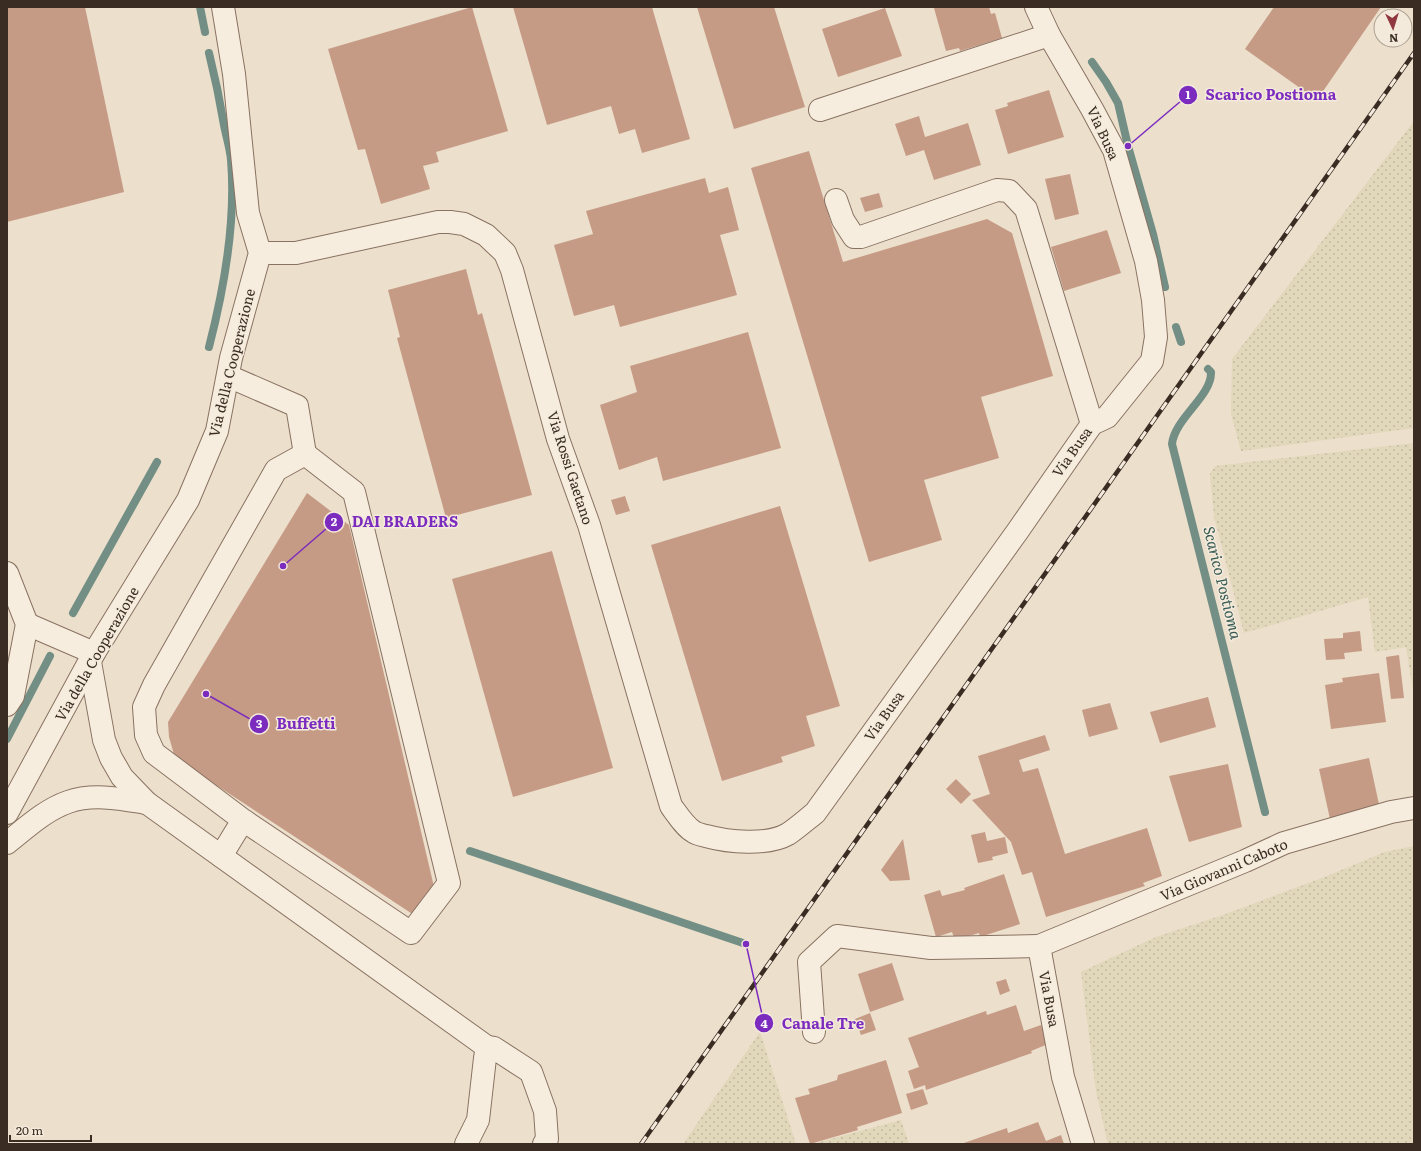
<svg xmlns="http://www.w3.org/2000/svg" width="1421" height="1151" font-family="Literata,serif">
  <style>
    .farmland { fill: url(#farmland-dots) }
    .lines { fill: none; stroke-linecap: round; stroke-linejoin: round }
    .stream { stroke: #738f85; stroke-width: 8 }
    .building { fill: #c69b86 }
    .minor-casing { stroke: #887261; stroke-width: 24 }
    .minor { stroke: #f7eddf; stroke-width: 22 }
    .rail-casing { stroke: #3a2c23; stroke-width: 4.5 }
    .rail { stroke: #f4eadb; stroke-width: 3; stroke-dasharray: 9; stroke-linecap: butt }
    .labels { text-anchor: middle; stroke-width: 3; stroke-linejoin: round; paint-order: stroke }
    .street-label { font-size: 14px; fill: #3a2c23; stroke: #f4eadb }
    .water-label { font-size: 15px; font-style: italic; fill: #345852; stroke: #f4eadb }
    .leader { fill: none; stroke: #7b2cbf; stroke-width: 1.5 }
    .callout-dot { fill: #7b2cbf; stroke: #f4eadb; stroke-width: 1.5 }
    .mark-label { font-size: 12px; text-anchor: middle; font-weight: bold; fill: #fff }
    .callout-label { font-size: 15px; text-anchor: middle; font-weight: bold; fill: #7b2cbf; stroke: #f4eadb; stroke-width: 3; stroke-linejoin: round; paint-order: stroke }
  </style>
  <defs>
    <pattern id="farmland-dots" width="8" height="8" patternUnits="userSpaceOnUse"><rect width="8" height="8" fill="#e1d7ba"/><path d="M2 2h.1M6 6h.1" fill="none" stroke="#c2b9a0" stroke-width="1.8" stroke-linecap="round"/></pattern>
  </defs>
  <rect width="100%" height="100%" fill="#ecdfcc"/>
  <!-- farmland -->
  <g class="farmland">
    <polygon points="1414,121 1414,428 1241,451 1231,414 1232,359"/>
    <polygon points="1414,443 1414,697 1406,647 1375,652 1368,597 1244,633 1214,516 1210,474 1215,466"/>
    <polygon points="1414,846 1414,1144 1108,1144 1096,1091 1081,972 1156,937 1223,915 1327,876 1385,852"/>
    <polygon points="760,1032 796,1144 683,1144"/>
    <polygon points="901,1120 909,1144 812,1144"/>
  </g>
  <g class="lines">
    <!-- stream -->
    <g class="stream">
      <polyline points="200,7 205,32"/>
      <path d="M209,53C215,77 220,101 224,125C226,136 230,148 231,160C236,220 224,289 209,347"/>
      <polyline points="1092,62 1106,82 1118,103 1128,146 1153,234 1165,287"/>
      <polyline points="1176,327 1181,342"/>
      <path d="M1208,369L1211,372C1212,396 1175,418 1172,444L1265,812"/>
      <polyline points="73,613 157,462"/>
      <polyline points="7,739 50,656"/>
      <polyline points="470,851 746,944"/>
    </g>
  </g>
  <!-- building -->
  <g class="building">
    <polygon points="7,7 85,7 124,192 7,222"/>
    <polygon points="472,7 508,131 436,152 439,162 423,166 430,189 381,204 365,149 358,150 328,49"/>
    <polygon points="513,7 652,7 690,139 642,153 635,129 619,134 611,106 547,125"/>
    <polygon points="697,7 774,7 805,107 734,129"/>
    <polygon points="937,7 989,7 991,14 995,13 1002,38 960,51 959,48 946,51 934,8"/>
    <polygon points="1274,7 1381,7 1317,100 1245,49"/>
    <polygon points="885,8 902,56 838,77 822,29"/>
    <polygon points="1049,90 1064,137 1008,154 995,110 1008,106 1007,103"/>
    <polygon points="919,116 925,137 968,123 981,165 934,180 924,150 906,156 895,124"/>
    <polygon points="809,151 843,262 987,219 1012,233 1053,376 981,397 999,458 924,480 942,540 869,562 751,168"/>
    <polygon points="1070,174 1079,214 1055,220 1045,179"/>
    <polygon points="705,178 709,193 728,187 739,230 720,235 737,295 620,327 614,305 574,316 554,245 593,234 586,211"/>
    <polygon points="879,193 883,207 865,212 860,198"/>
    <polygon points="1107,230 1121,273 1064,291 1051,247"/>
    <polygon points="466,269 478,315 482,313 532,495 446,518 397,338 400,337 388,290"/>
    <polygon points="748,332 781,448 663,481 657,457 619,470 600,405 637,392 630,366"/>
    <polygon points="307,493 349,525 435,891 417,917 175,758 169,737 168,722"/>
    <polygon points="625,496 630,511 616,515 611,500"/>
    <polygon points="780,506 840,706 806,716 815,746 781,757 783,762 722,781 651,545"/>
    <polygon points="552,551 613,768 513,797 452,579"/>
    <polygon points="1360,631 1362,651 1344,653 1345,659 1326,660 1324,639 1343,638 1343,633"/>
    <polygon points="1399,655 1404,698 1391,699 1386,657"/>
    <polygon points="1379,673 1386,722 1331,729 1325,685 1343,682 1342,678"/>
    <polygon points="1208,697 1216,727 1160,743 1150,712"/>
    <polygon points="1110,703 1118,729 1089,737 1082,710"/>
    <polygon points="1045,735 1050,750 1019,760 1023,772 1038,768 1065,854 1147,828 1162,876 1143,883 1145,886 1046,917 1032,872 1022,875 1011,842 972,800 990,794 978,756"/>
    <polygon points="1369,758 1380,809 1330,819 1319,769"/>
    <polygon points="1228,764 1242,827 1189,842 1169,776"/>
    <polygon points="956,779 971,794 961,804 946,789"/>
    <polygon points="985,832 987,841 1005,837 1008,853 992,857 993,860 978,863 971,835"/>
    <polygon points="903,839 910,880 890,881 881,870"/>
    <polygon points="1004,874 1020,924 980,937 979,933 955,940 952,932 936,937 924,895 940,890 942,896 965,890 964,888"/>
    <polygon points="892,963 904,1000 870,1012 858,974"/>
    <polygon points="1006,979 1010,991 1000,995 996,982"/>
    <polygon points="1016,1005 1024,1031 1041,1025 1048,1044 1031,1051 1032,1053 926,1090 925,1085 914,1089 908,1071 919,1067 908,1038 986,1011 987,1015"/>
    <polygon points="870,1013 876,1030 861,1035 855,1019"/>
    <polygon points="886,1060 902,1113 857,1127 858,1130 810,1144 795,1098 810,1094 808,1089 837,1080 838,1075"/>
    <polygon points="923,1089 928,1104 911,1110 906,1094"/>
    <polygon points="1038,1122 1046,1141 1061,1135 1064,1144 961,1144 1007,1128 1008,1133"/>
  </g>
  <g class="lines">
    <defs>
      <g id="minor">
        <polyline points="820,110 1049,35"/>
        <polyline points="836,200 843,220 854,237 861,237 997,190 1009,191 1026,209 1092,424"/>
        <path d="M260,253H296L438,222H450L464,224L486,235L505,253L512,270L558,439L589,525L671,806C677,814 685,827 694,832C697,834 702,835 706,836C728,842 767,846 788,834C797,828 806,820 815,813L1017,532L1092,424L1107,417L1152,361L1156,337L1153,300L1146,261L1114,150L1092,109L1049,35L1036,7"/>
        <polyline points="228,376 297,406 305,454"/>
        <polyline points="7,573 27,624 13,696 7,705"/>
        <polyline points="27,624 94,653"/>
        <polyline points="90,662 104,740 111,758 122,777 147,803 487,1047"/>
        <polyline points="7,813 94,653 188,500 217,431 231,358 260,253 248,213 234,74 223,7"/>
        <path d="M7,843C26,828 45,810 68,802C93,793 122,799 147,803"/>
        <polyline points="221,856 243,820 154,753 146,735 144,707 154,685 276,470 305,454 354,492 449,883 411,933 243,820"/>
        <polyline points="1039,946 1245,861 1284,843 1391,812 1414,808"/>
        <polyline points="814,1032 809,962 837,936 931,948 1039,946 1063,1077 1083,1144"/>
        <polyline points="466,1144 478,1120 485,1058 487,1047 494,1048 531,1072 545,1111 547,1139 544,1144"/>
      </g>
    </defs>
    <!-- minor casing -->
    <use href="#minor" class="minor-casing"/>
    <!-- minor -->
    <use href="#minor" class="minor"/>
    <defs>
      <polyline id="rail" points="641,1144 1414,53"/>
    </defs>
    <!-- rail casing -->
    <use href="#rail" class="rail-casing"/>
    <!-- rail -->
    <use href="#rail" class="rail"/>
  </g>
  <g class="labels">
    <!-- street labels -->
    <g class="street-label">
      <text transform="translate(1103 133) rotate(65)" y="5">Via Busa</text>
      <text transform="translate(232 363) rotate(-76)" y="5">Via della Cooperazione</text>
      <text transform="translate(1072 452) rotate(-55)" y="5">Via Busa</text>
      <text transform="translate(570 468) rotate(72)" y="5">Via Rossi Gaetano</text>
      <text transform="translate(97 654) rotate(-60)" y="5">Via della Cooperazione</text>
      <text transform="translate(884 716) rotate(-55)" y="5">Via Busa</text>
      <text transform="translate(1224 870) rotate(-23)" y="5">Via Giovanni Caboto</text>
      <text transform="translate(1049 999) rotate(79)" y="5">Via Busa</text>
    </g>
    <!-- water labels -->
    <g class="water-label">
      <text transform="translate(1222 583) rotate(76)" y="5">Scarico Postioma</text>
    </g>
  </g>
  <!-- callouts -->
  <path class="leader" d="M1128 146L1188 95M283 566L334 522M206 694L259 724M746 944L764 1023"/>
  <g class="callout-dot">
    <circle cx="1128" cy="146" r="4"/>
    <circle cx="283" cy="566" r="4"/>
    <circle cx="206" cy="694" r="4"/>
    <circle cx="746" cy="944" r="4"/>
    <circle cx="1188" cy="95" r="10"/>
    <circle cx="334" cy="522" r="10"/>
    <circle cx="259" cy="724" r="10"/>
    <circle cx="764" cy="1023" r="10"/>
  </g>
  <g class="mark-label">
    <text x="1188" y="99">1</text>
    <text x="334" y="526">2</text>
    <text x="259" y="728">3</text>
    <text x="764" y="1028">4</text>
  </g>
  <g class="callout-label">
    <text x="1271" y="100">Scarico Postioma</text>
    <text x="405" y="527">DAI BRADERS</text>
    <text x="306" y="729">Buffetti</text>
    <text x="823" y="1029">Canale Tre</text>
  </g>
  <!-- border -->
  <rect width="1421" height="1151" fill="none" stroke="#3a2c23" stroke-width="16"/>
  <!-- north arrow -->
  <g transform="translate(1393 28) rotate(176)"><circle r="19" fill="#f4eadb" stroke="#aa9e91"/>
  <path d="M0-3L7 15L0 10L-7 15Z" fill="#913740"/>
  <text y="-6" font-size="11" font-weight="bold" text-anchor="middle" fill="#3a2c23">N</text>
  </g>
  <!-- scale -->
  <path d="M10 1135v6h81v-6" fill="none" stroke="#3a2c23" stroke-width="2"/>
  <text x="16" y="1135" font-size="12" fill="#3a2c23" stroke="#f4eadb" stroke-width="3" paint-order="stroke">20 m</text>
</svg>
